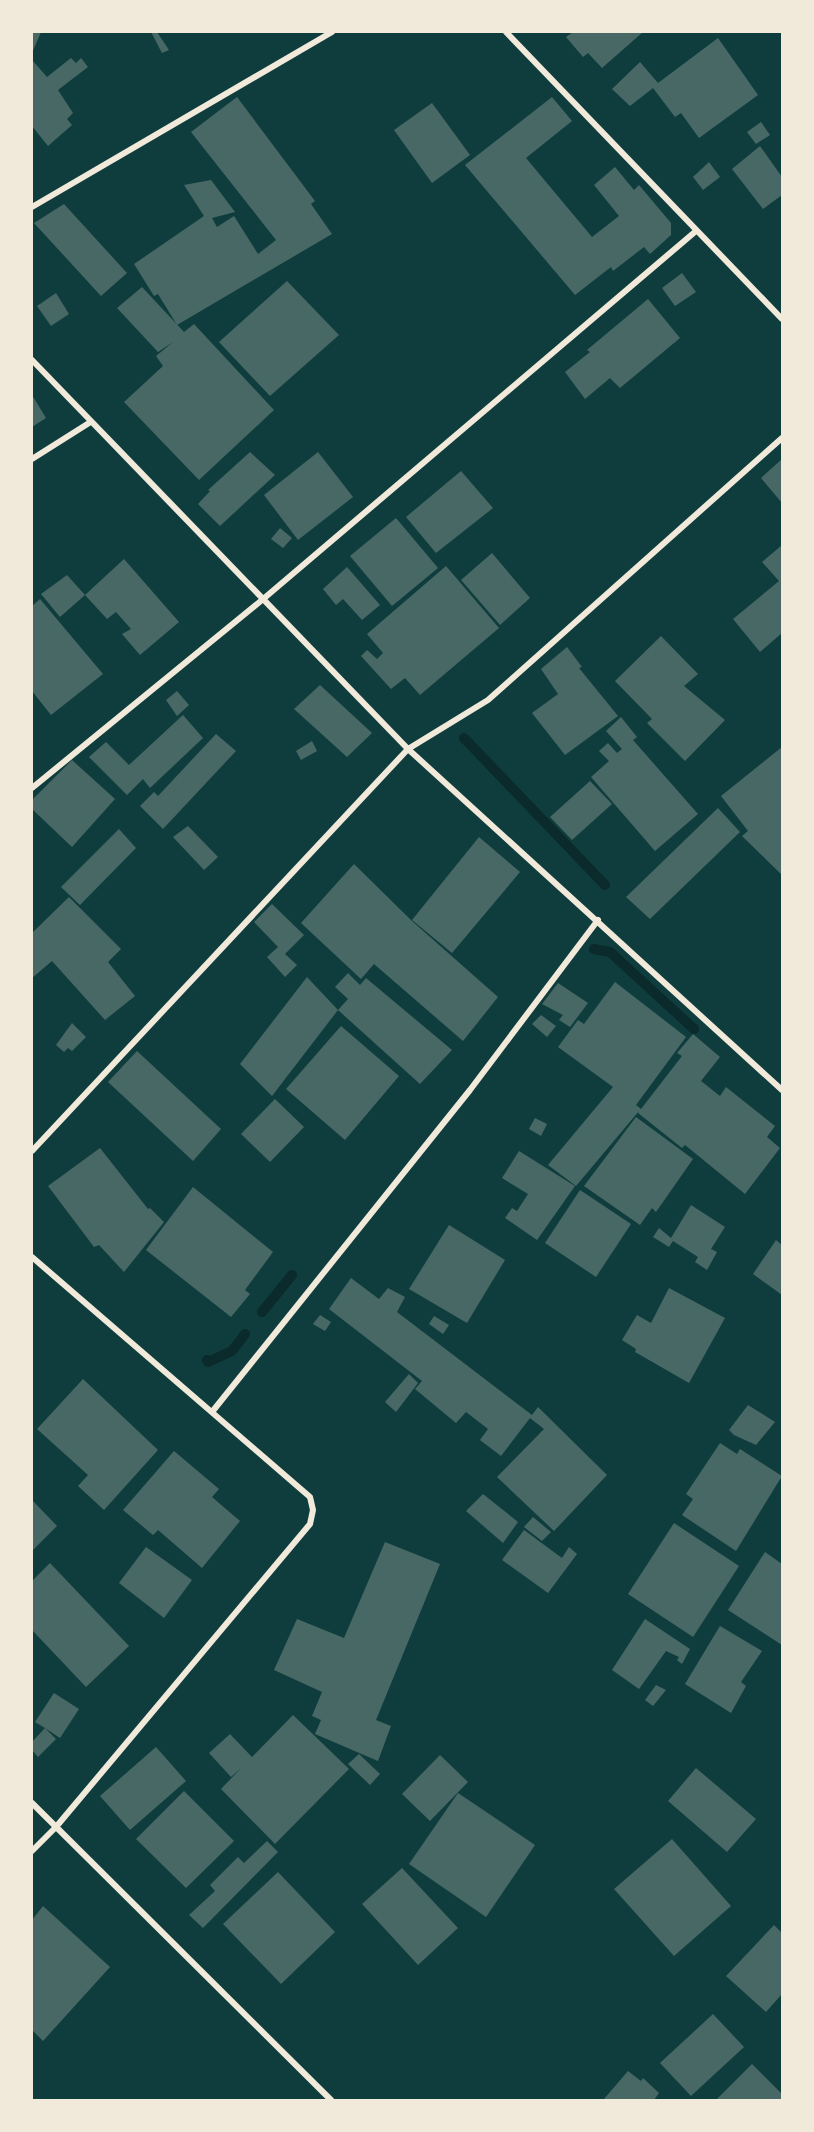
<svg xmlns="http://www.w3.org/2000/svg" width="814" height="2132" font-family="'Roboto Serif',serif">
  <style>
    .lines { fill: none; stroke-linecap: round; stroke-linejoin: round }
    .stream { stroke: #0a2a2b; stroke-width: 10 }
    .building { fill: #486865 }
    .minor { stroke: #f1e9da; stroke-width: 6 }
  </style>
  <rect width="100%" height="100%" fill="#0f3d3e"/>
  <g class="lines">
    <!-- stream -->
    <g class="stream">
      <polyline points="464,738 605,885"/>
      <polyline points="594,949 610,952 694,1029"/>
      <polyline points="262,1312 292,1275"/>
      <polyline points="207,1360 208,1362 232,1351 245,1334"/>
    </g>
  </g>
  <!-- building -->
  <g class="building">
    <polygon points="32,32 41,32 32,53"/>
    <polygon points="151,32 157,32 169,50 162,53"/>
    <polygon points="573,32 643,32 602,68 588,53 583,57 566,37"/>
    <polygon points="718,38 758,95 699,138 681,113 675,117 653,88 630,106 612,89 640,62 658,83"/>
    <polygon points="71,58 76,63 81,58 88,67 58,90 73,113 67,119 72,125 48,146 32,126 32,60 47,77"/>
    <polygon points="237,97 315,201 311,204 332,234 177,325 158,294 154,296 134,264 204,216 184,185 211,180 235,212 212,218 217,227 234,216 258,254 276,240 191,132"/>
    <polygon points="552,97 572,121 526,158 592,237 619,216 594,185 615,167 634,190 639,185 671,223 671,235 650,254 644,247 613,271 611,267 575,295 465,165"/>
    <polygon points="432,103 470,155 432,183 394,130"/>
    <polygon points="761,122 770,135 756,144 747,132"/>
    <polygon points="760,146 782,177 782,195 763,209 732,169"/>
    <polygon points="709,162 720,177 703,190 693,177"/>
    <polygon points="64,204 127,273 101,296 34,223"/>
    <polygon points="682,273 696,292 675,306 662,288"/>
    <polygon points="287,281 339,335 270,396 219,342"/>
    <polygon points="142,287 184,332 194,324 274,410 199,480 124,402 163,366 156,356 173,342 158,352 117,308"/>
    <polygon points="56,293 69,314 51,326 37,306"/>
    <polygon points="648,299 680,338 620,388 610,378 585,399 565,372 590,352 587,350"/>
    <polygon points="32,395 46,418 32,427"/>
    <polygon points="250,452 275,475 220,526 198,504 210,491 208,490"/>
    <polygon points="318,452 353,497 298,540 264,495"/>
    <polygon points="782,459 782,503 761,478"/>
    <polygon points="461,471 493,508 436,553 406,517"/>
    <polygon points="396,518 438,568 392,606 350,556"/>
    <polygon points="280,528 292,538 283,548 271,539"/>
    <polygon points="782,545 782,633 760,652 733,619 779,581 762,562"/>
    <polygon points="492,553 530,598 500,625 461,580"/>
    <polygon points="124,559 179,622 140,655 122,634 131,629 116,612 107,619 85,595"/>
    <polygon points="446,566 499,628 420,695 405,678 391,689 361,656 367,650 377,659 383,653 367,634"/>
    <polygon points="347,567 380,605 362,620 343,599 336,605 323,589"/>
    <polygon points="67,575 85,595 60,617 41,594"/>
    <polygon points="40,599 103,674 51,715 32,691 32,606"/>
    <polygon points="661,636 698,674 684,686 725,720 685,761 647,723 652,719 615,681"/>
    <polygon points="567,647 582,667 579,668 618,716 565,755 532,713 558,694 541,669"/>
    <polygon points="320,685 372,733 347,757 294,709"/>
    <polygon points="177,691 189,705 177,716 166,700"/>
    <polygon points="183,715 203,738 150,788 143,779 127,795 89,757 106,742 129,765"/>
    <polygon points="621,717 637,737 633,740 698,814 655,851 591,777 609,761 599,751 608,743 617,753 622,749 606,731"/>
    <polygon points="216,734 236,751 163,829 140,806 154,792 158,796"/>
    <polygon points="312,741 317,751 301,760 296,751"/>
    <polygon points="782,747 782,875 742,836 748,831 721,796"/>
    <polygon points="72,760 115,799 72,847 32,809 32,800"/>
    <polygon points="590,781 612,804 572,840 550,817"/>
    <polygon points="718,808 740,832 650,919 626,897"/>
    <polygon points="188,826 218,857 204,870 173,837"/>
    <polygon points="119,829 136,848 80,905 61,887"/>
    <polygon points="479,837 520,872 452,953 412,920"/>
    <polygon points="354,864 412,921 498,997 463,1041 374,964 361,979 301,923"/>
    <polygon points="69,897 121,949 108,962 135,996 105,1020 52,961 32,978 32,933"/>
    <polygon points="272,904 304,935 285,954 297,965 285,977 267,957 278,947 254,922"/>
    <polygon points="348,973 360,985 366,978 452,1050 420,1084 338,1010 348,999 335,987"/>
    <polygon points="307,977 338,1010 272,1096 240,1064"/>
    <polygon points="615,982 686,1037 636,1105 641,1109 682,1056 677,1053 693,1034 720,1057 701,1081 720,1096 726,1087 775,1126 767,1137 780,1148 745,1194 685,1145 682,1148 638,1113 639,1111 576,1186 548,1165 613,1087 558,1047 578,1020 584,1024"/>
    <polygon points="558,983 588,1003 570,1027 559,1020 563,1015 542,1004"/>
    <polygon points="541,1015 556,1026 547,1037 532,1024"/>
    <polygon points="72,1023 86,1037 72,1051 68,1048 64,1052 56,1045"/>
    <polygon points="341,1026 399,1076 345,1140 286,1089"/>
    <polygon points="137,1051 221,1129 193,1161 108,1082"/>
    <polygon points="275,1099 304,1127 270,1162 241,1134"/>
    <polygon points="636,1117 693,1159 656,1212 652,1208 640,1225 584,1186"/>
    <polygon points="535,1118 547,1124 541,1136 529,1129"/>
    <polygon points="100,1148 148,1209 150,1208 164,1222 124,1272 99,1245 94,1247 48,1186"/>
    <polygon points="519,1151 575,1186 537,1240 505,1218 512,1208 517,1211 528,1194 502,1178"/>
    <polygon points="193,1187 273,1252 245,1290 250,1294 231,1317 146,1250"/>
    <polygon points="580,1190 631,1224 596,1277 545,1243"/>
    <polygon points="691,1205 725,1227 711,1249 717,1252 707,1270 695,1262 698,1257 673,1241 669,1247 653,1237 659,1228 671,1238"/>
    <polygon points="449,1225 505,1260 467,1323 409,1289"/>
    <polygon points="776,1240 782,1245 782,1295 753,1274"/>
    <polygon points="351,1278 379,1299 388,1288 405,1297 397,1312 532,1415 538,1407 607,1475 554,1531 497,1477 544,1429 530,1418 501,1456 480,1440 488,1429 466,1412 456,1423 415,1389 422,1381 329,1309"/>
    <polygon points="669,1288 725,1318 689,1383 635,1352 636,1349 622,1340 637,1315 651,1323"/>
    <polygon points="320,1315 331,1322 325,1331 313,1324"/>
    <polygon points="434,1316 449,1325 443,1334 429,1324"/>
    <polygon points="409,1374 418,1383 396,1412 385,1402"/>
    <polygon points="83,1379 158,1450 104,1510 78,1486 88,1475 37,1429"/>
    <polygon points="748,1405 775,1422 756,1445 734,1435 729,1430"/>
    <polygon points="720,1443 737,1454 740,1449 782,1476 736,1551 682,1515 693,1499 686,1494"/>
    <polygon points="174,1451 219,1489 212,1497 240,1521 202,1568 158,1530 153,1535 123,1510"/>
    <polygon points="483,1494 518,1522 503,1543 466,1511"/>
    <polygon points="32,1500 57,1526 32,1551"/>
    <polygon points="533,1517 551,1532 542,1541 524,1527"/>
    <polygon points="674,1523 739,1566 693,1637 628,1594"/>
    <polygon points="524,1530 562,1558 569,1547 577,1554 548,1593 502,1560"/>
    <polygon points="385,1542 440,1564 376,1720 391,1726 378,1761 315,1734 321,1720 312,1716 322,1692 274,1670 297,1619 344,1638"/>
    <polygon points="146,1547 192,1580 164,1618 119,1583"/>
    <polygon points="765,1552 782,1564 782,1645 728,1610"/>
    <polygon points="50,1563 129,1646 86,1687 32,1630 32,1581"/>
    <polygon points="645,1619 690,1649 682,1664 677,1660 679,1657 666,1651 639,1689 612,1670"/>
    <polygon points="720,1626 762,1651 741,1682 746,1686 731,1713 685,1684"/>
    <polygon points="656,1685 666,1690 653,1706 645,1700"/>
    <polygon points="54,1693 79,1709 60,1738 45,1728 56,1739 38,1757 32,1750 32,1742 45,1728 35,1722"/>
    <polygon points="293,1715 349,1769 275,1844 221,1789 241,1768 231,1777 209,1753 230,1734 252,1757"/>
    <polygon points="156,1747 186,1781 130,1830 100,1796"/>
    <polygon points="359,1754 380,1774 370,1785 348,1764"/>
    <polygon points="440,1755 468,1782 430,1821 402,1794"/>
    <polygon points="696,1768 756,1819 727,1852 668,1801"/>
    <polygon points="184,1791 234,1841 186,1888 136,1839"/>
    <polygon points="458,1793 535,1845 486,1917 409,1864"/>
    <polygon points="672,1839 731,1906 674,1956 614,1889"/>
    <polygon points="267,1841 278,1852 203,1928 189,1915 215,1891 210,1885 238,1857 244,1863"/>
    <polygon points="402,1868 458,1928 418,1965 362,1904"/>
    <polygon points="278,1872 335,1932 281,1984 223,1924"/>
    <polygon points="43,1906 110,1967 43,2041 32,2030 32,1920"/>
    <polygon points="774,1925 782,1933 782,1994 766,2012 726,1976"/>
    <polygon points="713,2014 744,2047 691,2096 660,2063"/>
    <polygon points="752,2064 782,2094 782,2100 716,2100"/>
    <polygon points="628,2071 641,2081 643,2078 659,2093 654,2100 604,2099"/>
  </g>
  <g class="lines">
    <!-- minor -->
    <g class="minor">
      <polyline points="506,32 782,319"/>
      <polyline points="32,207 332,32"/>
      <polyline points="32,360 408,749 782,1090"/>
      <polyline points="32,459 89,423"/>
      <polyline points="32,788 262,600 696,231"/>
      <polyline points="32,1151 408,749 488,700 782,438"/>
      <polyline points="32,1257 310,1497 313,1510 310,1524 56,1827 32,1851"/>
      <polyline points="212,1412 470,1090 598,920"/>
      <polyline points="32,1803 331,2100"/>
    </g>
  </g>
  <!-- border -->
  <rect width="814" height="2132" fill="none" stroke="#f1e9da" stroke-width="66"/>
</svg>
